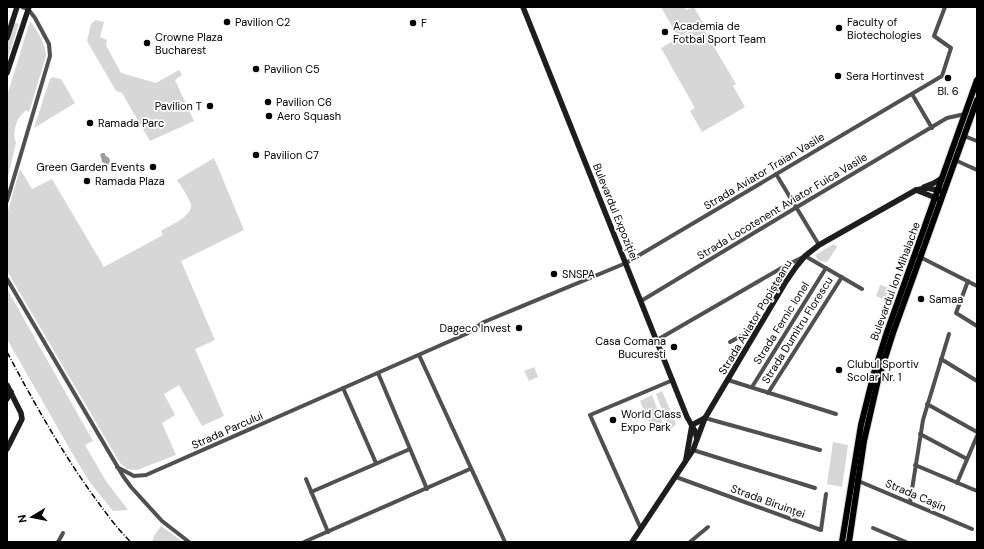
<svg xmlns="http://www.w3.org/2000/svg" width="984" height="549" font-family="'DM Sans',sans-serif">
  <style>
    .green { fill: #d7d7d7 }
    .water { fill: #9e9e9e }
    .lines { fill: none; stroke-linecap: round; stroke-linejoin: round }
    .primary-casing { stroke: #dbdbdb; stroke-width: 8 }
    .street { stroke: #505050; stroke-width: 4 }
    .secondary { stroke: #1d1d1d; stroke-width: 5.5 }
    .primary { stroke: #000; stroke-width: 6 }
    .rail { stroke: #000; stroke-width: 1.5; stroke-dasharray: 6 2 1 2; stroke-linecap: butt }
    .poi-dot { fill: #000; stroke: #fff; stroke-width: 1.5 }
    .labels { text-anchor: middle; stroke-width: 3.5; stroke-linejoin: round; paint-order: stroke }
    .poi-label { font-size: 11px; fill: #000; stroke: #fff; text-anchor: start }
    .street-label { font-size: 11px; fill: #000; stroke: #fff }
  </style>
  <rect width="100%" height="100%" fill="#fff"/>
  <!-- green -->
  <g class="green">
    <polygon points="661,7 684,7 686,10 694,7 703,23 678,37"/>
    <polygon points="96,20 104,22 100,37 107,40 106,45 121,73 156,83 179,70 182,75 175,80 194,121 150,141 122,93 116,91 87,41 91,24"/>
    <path d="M30,21C38,32 45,42 46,56L29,112L26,110L18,119L15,128L14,136L16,143L7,181V96Z"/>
    <polygon points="13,22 19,24 7,61 7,42"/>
    <polygon points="701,25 736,84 733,86 745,107 702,132 690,111 695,108 661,48"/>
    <polygon points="53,77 61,79 75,103 34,128 50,79"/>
    <path d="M214,158L244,230L181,261L215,340L195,349L224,416L202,426L179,385L164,394L175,415L162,423L176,455L137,470L127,469L120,463L7,271V214L20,169L32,189L52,179L104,267L163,235L161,231C169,226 193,216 191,205C190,199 181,186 177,180Z"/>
    <polygon points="834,244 837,247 827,262 819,261 815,255"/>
    <polygon points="880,285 895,290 891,302 876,296"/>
    <polygon points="7,289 93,441 85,445 106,481 128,510 113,511 89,481 72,453 7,339"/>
    <polygon points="534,367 538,377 529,381 524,371"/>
    <polygon points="662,391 676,424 670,430 656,394"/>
    <polygon points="652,395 663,424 652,429 640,401"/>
    <polygon points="833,442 848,445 842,487 827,484"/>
    <polygon points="161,526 183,542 152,542 154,536"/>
  </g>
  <!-- water -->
  <polygon class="water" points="102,153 105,153 105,155 109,158 110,161 108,165 102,162 101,157 100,155"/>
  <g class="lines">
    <defs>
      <g id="primary">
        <polyline points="842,542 861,425 874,373 887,332 977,80"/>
        <polyline points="849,542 864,441 878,380 893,333 977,100"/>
      </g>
    </defs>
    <!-- primary casing -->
    <use href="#primary" class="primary-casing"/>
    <!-- street -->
    <g class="street">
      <polyline points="912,94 932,128"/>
      <polyline points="964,136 977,141"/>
      <polyline points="955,160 977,170"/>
      <polyline points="776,174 819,245"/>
      <polyline points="7,201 50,56 49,44 35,18 28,9 22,7"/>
      <polyline points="918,256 977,286"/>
      <polyline points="7,279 123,476 131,487 162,521 189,542"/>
      <polyline points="968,281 956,313 977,326"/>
      <polyline points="641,301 797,207 947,118 965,114"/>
      <polyline points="657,340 785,266 805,256 862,289"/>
      <polyline points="730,342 759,326"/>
      <polyline points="419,355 505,542"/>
      <polyline points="941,359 977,381"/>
      <polyline points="378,373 427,489"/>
      <polyline points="728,380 836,414"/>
      <polyline points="752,387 826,268"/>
      <polyline points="343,388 376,463"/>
      <polyline points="768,393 842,277"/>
      <polyline points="927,404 977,432"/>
      <polyline points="705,418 820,450"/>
      <polyline points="920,434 967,459"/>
      <polyline points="693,450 815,488"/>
      <polyline points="915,465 977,491"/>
      <polyline points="117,467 134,476 146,475 466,334 484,322 626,263 942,76 951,48 934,36 945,7"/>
      <polyline points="676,477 821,530 826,494"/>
      <polyline points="306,479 328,532"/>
      <polyline points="856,480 972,529"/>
      <polyline points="957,483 977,436"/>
      <polyline points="311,492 410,449"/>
      <polyline points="910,502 923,420 949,334"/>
      <polyline points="873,528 906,542"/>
      <polyline points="641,529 590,415 673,380"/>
      <polyline points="58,542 63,533"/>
      <polyline points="304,542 470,469"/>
      <polyline points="690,542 708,527"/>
    </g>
    <!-- secondary -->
    <g class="secondary">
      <polyline points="523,7 687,417 695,431 697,439"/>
      <polyline points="7,38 17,7"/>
      <polyline points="7,73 29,7"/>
      <polyline points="924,187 934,183 942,178"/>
      <polyline points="916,190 941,200"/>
      <polyline points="7,385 21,413 22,419 7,449"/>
      <polyline points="7,399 11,392"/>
      <polyline points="686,459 692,425 705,418"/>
      <polyline points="632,542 693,450 705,418 785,283 796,267 805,256 819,245 916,190 927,188 942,191"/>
    </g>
    <!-- primary -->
    <use href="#primary" class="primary"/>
    <!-- rail -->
    <path class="rail" d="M7,352C33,401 60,449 92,494C104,510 116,528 131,542"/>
  </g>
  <!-- markers -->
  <g class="poi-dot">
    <circle cx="227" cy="22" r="4"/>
    <circle cx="413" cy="23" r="4"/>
    <circle cx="839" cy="28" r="4"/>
    <circle cx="665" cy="32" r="4"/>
    <circle cx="147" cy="43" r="4"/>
    <circle cx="256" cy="69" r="4"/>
    <circle cx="838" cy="76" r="4"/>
    <circle cx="948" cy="78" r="4"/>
    <circle cx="268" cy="102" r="4"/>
    <circle cx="210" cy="106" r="4"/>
    <circle cx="269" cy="116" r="4"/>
    <circle cx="90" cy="123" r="4"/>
    <circle cx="256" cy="155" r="4"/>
    <circle cx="153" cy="167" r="4"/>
    <circle cx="87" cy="181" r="4"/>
    <circle cx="554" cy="274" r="4"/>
    <circle cx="921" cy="299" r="4"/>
    <circle cx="519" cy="328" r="4"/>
    <circle cx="674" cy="347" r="4"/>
    <circle cx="839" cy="370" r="4"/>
    <circle cx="613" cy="420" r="4"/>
  </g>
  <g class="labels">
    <!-- poi labels -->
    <g class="poi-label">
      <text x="235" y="26">Pavilion C2</text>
      <text x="847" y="26">Faculty of<tspan x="847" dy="13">Biotechologies</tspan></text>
      <text x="421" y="27">F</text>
      <text x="673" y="30">Academia de<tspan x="673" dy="13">Fotbal Sport Team</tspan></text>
      <text x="155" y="41">Crowne Plaza<tspan x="155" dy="13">Bucharest</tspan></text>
      <text x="264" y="73">Pavilion C5</text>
      <text x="846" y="80">Sera Hortinvest</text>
      <text x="948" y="95" text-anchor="middle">Bl. 6</text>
      <text x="276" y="106">Pavilion C6</text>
      <text x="202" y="110" text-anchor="end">Pavilion T</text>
      <text x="277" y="120">Aero Squash</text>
      <text x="98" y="127">Ramada Parc</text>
      <text x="264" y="159">Pavilion C7</text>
      <text x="145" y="171" text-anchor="end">Green Garden Events</text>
      <text x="95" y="185">Ramada Plaza</text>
      <text x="562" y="278">SNSPA</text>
      <text x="929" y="303">Samaa</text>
      <text x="511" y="332" text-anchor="end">Dageco Invest</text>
      <text x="666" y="345" text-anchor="end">Casa Comana<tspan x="666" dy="13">Bucuresti</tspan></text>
      <text x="847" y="368">Clubul Sportiv<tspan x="847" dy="13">Scolar Nr. 1</tspan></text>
      <text x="621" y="418">World Class<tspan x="621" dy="13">Expo Park</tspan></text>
    </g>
    <!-- street labels -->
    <g class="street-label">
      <text transform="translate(764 171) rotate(-31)" y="4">Strada Aviator Traian Vasile</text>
      <text transform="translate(782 206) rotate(-31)" y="4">Strada Locotenent Aviator Fuica Vasile</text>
      <text transform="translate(616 212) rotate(68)" y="4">Bulevardul Expoziției</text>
      <text transform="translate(895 281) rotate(-70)" y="4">Bulevardul Ion Mihalache</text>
      <text transform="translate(755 317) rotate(-59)" y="4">Strada Aviator Popișteanu</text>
      <text transform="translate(781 323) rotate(-58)" y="4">Strada Fernic Ionel</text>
      <text transform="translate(797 330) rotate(-58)" y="4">Strada Dumitru Florescu</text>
      <text transform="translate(227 430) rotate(-24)" y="4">Strada Parcului</text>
      <text transform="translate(916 495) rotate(23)" y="4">Strada Cașin</text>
      <text transform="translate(768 501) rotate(20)" y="4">Strada Biruinței</text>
    </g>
  </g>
  <!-- border -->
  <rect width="984" height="549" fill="none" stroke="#000000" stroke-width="16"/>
  <!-- north arrow -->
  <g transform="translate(32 517) rotate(260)" stroke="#ffffff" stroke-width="3" paint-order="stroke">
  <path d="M0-3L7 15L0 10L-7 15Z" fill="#000000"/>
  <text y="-6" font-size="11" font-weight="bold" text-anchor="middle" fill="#000000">N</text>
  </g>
</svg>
